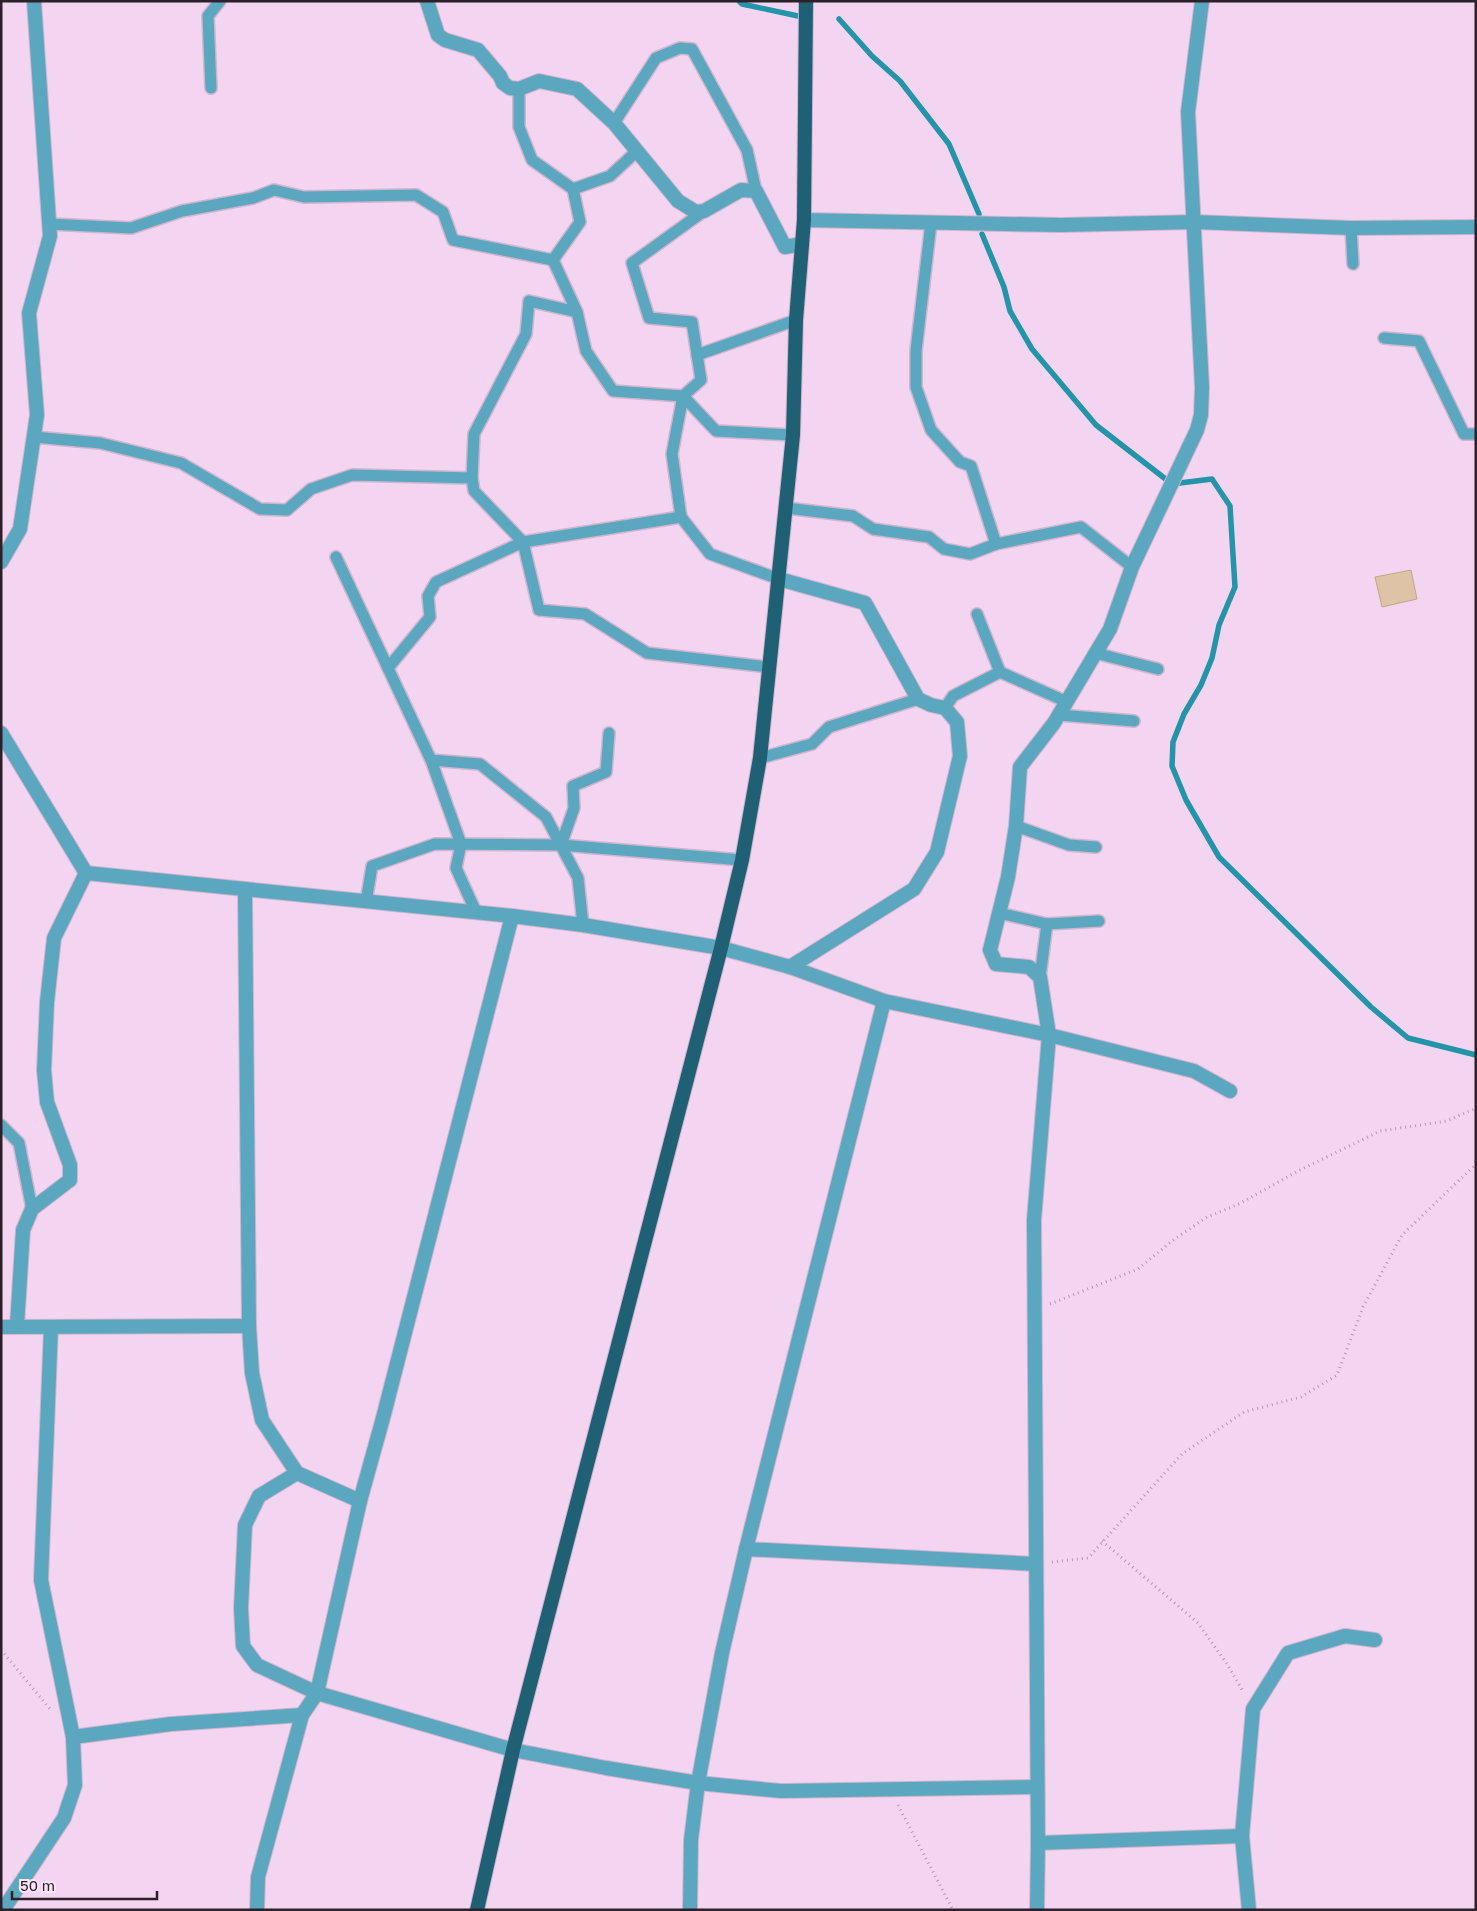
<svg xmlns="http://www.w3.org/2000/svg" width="1477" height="1911" font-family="'Golos Text',sans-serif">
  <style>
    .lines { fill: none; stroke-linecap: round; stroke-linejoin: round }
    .stream { stroke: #2494a8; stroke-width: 5.5 }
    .building { fill: #dec3a6; stroke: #c1a68a }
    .service-casing { stroke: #cfb5cd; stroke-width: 14 }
    .minor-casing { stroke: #cfb5cd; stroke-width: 16 }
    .trunk-casing { stroke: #cfb5cd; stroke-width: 16 }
    .path { stroke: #b29ab1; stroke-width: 3; stroke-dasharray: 1 4; stroke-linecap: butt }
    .service { stroke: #5ba7c0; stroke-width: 11 }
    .minor { stroke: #5ba7c0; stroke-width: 14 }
    .trunk { stroke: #1f6074; stroke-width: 14 }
  </style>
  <rect width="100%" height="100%" fill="#f3d5f1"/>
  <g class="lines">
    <!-- stream -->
    <g class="stream">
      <polyline points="739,1 742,4 798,16"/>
      <polyline points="839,19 872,56 900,81 949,144 979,214"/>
      <polyline points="982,234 1004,287 1010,311 1032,349 1096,425 1172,484 1212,479 1230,506 1235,587 1219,625 1212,658 1201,685 1184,714 1173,742 1172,766 1186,800 1219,857 1371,1007 1408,1038 1476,1055"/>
    </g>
  </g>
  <!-- building -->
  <polygon class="building" points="1411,570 1417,599 1382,607 1375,577"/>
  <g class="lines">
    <defs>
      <g id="service">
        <polyline points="211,88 208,16 220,1"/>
        <polyline points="614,123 656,58 680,48 692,49 747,150 756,191"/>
        <polyline points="573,189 610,176 637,151"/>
        <polyline points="704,211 632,263 649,318 692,322 701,380 683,396 672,454 681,517 710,554 779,579"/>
        <polyline points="931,223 916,351 916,387 931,430 960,462 971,466 996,544"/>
        <polyline points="49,224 131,228 182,211 253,198 274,190 304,197 416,195 443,212 453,240 553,260 580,222 573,189 532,160 519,127 519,89"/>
        <polyline points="1351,228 1353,264"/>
        <polyline points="553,260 577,312 586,351 613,391 683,396 716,431 793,435"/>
        <polyline points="1384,338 1419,341 1464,434 1476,434"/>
        <polyline points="697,355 796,320"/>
        <polyline points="34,437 100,443 181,463 260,509 287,510 311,489 352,475 472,478 474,491 523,542 539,610 585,614 647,653 768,667"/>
        <polyline points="472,478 474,434 526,334 529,301 577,312"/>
        <polyline points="786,508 853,516 873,529 929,537 944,549 970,554 996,544 1081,527 1132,567"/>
        <polyline points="336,557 431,760 480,764 546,817 578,878 583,925"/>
        <polyline points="977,614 1000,672"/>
        <polyline points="1095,653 1158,669"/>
        <polyline points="388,668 430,617 428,596 436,582 523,542 681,517"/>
        <polyline points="945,708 953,696 1000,672 1067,702"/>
        <polyline points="1059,715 1134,721"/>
        <polyline points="760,758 812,744 829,727 918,699"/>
        <polyline points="431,760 461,844 456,868 476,912"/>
        <polyline points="1016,826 1069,845 1096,847"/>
        <polyline points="561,845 574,808 573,786 606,772 609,733"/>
        <polyline points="366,902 372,866 435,844 561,845 742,860"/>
        <polyline points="999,913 1047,924 1099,921"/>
        <polyline points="1040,977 1047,924"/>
        <polyline points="1,1125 19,1143 32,1209"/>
      </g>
      <g id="minor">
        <polyline points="427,1 438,35 445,40 478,50 500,76 503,83 510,88 519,89 539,81 577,89 614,123 678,201 696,212 704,211 741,190 756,191 785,247 802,244"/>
        <polyline points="804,220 1061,225 1195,222 1351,228 1476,227"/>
        <polyline points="1,562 20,529 37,415 29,313 50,236 34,1"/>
        <polyline points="779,579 865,603 918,699 931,705 945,708 957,722 960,756 937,852 914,889 790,967"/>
        <polyline points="1,733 86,873 512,916 583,925 721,948 790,967 884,1001 1049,1035 1194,1071 1230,1091"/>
        <polyline points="245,890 249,1326 252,1373 262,1420 297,1473 360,1501"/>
        <polyline points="17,1326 23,1230 32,1209 70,1180 70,1165 47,1102 44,1070 47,1002 54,938 86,873"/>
        <polyline points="1,1327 249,1326"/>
        <polyline points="297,1473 259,1496 245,1525 241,1608 243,1646 257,1665 317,1693 513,1750 606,1768 698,1783 781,1791 1037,1787"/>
        <polyline points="746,1549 1036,1564"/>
        <polyline points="73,1737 171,1724 302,1715"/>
        <polyline points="1038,1843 1242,1836"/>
        <polyline points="3,1910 64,1818 75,1785 73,1737 41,1580 51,1327"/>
        <polyline points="257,1910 258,1877 302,1715 317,1693 360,1501 383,1418 512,916"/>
        <polyline points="690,1910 691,1840 698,1783 722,1653 746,1549 884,1001"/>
        <polyline points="1037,1910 1038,1843 1034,1220 1049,1035 1040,977 1029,967 996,964 990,950 1008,877 1016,826 1020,767 1054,723 1110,629 1132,567 1197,430 1201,415 1202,387 1188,112 1202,1"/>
        <polyline points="1249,1910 1242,1836 1253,1709 1288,1653 1345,1636 1375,1640"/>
      </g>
      <polyline id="trunk" points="477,1910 513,1750 721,948 742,860 760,758 793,435 796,320 804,220 806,1"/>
    </defs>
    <!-- service casing -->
    <use href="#service" class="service-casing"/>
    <!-- minor casing -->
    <use href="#minor" class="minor-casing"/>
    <!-- trunk casing -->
    <use href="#trunk" class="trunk-casing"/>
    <!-- path -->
    <g class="path">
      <polyline points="1050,1304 1138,1269 1172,1241 1207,1217 1239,1204 1298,1171 1380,1131 1447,1121 1476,1108"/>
      <polyline points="1102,1541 1198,1623 1227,1664 1244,1693"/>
      <polyline points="1052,1562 1088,1558 1182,1454 1244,1412 1301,1397 1337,1375 1363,1307 1402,1235 1473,1167 1476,1161"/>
      <polyline points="1,1650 50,1709"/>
      <polyline points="898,1805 953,1910"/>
    </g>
    <!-- service -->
    <use href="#service" class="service"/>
    <!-- minor -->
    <use href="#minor" class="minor"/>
    <!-- trunk -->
    <use href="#trunk" class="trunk"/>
  </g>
  <!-- border -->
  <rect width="1477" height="1911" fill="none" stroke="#2c212b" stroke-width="5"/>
  <!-- scale -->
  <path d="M12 1891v8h145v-8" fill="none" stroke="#2c212b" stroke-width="2.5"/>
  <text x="20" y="1891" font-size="15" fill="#2c212b" stroke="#fde4fb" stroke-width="4" paint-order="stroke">50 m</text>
</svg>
